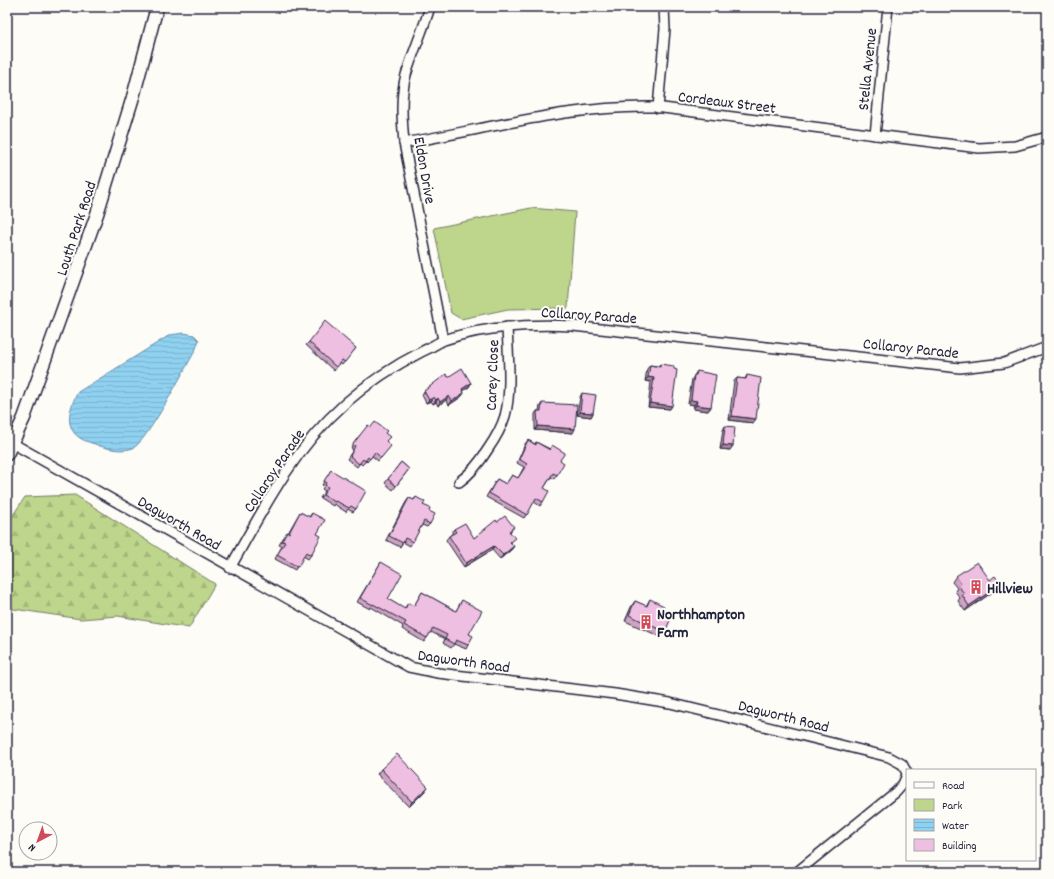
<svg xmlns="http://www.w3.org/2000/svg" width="1054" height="879" font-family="Dekko,sans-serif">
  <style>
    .green { fill: #bed58c; stroke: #707c64 }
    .forest { fill: url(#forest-firs); stroke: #707c64 }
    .water { fill: url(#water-rules); stroke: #638ba8 }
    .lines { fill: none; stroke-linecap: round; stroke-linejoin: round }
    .street-casing { stroke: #22223b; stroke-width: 12 }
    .secondary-casing { stroke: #22223b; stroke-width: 15 }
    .street { stroke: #fdfcf7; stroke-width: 9 }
    .secondary { stroke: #fdfcf7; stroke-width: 12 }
    .wall { fill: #cea4c2; stroke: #22223b }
    .shaded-wall { fill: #a7869e; stroke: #22223b }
    .building { fill: #efbfe2; stroke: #22223b }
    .labels { text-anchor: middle; stroke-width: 4; stroke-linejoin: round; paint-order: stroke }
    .street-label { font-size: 16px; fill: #22223b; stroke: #fdfcf7 }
    .poi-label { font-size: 16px; font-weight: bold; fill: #22223b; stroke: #fdfcf7; text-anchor: start }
  </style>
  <defs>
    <pattern id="forest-firs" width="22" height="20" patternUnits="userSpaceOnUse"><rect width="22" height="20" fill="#bed58c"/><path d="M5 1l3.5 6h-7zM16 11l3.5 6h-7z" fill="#a3b77a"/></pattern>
    <pattern id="water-rules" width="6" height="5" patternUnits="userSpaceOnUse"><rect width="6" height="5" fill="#8fd1f0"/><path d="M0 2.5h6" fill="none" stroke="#7bb3cf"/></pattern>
  </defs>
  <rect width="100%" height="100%" fill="#fdfcf7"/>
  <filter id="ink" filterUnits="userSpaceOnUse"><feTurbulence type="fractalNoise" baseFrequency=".025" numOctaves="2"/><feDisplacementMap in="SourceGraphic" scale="8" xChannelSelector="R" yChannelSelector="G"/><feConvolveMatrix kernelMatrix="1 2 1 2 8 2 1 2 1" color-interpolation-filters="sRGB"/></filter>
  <g filter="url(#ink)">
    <!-- green -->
    <polygon class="green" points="531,208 575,212 568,308 508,309 461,319 451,313 434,228"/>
    <!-- forest -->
    <polygon class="forest" points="75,495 215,584 189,628 118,616 81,619 7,608 7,524 25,497"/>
    <!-- water -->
    <path class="water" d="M184,333L194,335L199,340L195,351C185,368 147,442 133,448C122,452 110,449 100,446C94,443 85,442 80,438C63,427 70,406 78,392L170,335Z"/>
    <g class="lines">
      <defs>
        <g id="street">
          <path d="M430,7C423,30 413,52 406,75C400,97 402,121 404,143L443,340"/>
          <polyline points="658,108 665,29 664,7"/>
          <polyline points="875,135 888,7"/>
          <path d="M404,143C489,129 569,105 655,107L979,148L1015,146L1047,137"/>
          <polyline points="12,443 409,667 438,673 615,694 670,703 889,757 902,764 907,773"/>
          <path d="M459,482C472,473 480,462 488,449C495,439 501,429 505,416C512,391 508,354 507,327"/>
          <path d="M230,568C248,536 265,504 285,474C321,419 364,381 423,351C430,348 437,343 444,340C484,326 531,324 573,326L960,368L1004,363L1047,347"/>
          <polyline points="797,872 896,792 903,784 907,775"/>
        </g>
        <polyline id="secondary" points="7,454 24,418 97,214 133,97 157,7"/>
      </defs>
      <!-- street casing -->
      <use href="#street" class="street-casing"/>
      <!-- secondary casing -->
      <use href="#secondary" class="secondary-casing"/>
      <!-- street -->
      <use href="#street" class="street"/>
      <!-- secondary -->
      <use href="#secondary" class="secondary"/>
    </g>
    <!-- wall -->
    <g class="wall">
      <polygon points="309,342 356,348 342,365 340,363 334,371 306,345"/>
      <polygon points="660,364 670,409 648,407 651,382 645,381 647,369 650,365 658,366"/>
      <polygon points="697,371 711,407 708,411 693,409 694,405 688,404 692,379"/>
      <polygon points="747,375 753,423 729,420 734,381 737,378 745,379"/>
      <polygon points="448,377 471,383 469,387 463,391 464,393 461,397 449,405 446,400 438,406 436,402 433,404 431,401 426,403 422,395 424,391"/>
      <polygon points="582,393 593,413 591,417 577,415 580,397"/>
      <polygon points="542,403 573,433 535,430 535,414 537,411 539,411 540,406"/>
      <polygon points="725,426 730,450 720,449 723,430"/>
      <polygon points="371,427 385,433 386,442 388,449 378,461 372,456 367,462 366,461 362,465 360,463 357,467 347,459 353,450 351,448 360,435"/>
      <polygon points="528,440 535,444 536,442 550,449 552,445 560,460 557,475 554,479 551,477 544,488 543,502 540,506 534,502 524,518 486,497 497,479 506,484 512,475 518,478 524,467 517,463 525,444"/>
      <polygon points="401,462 409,469 393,490 385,483"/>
      <polygon points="331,470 356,509 353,512 348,509 346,512 334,504 333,506 320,498 325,491 322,489 324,486 322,485"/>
      <polygon points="416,497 429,511 430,524 427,527 422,525 410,546 403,542 400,547 386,540 406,502 409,498 413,500"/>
      <polygon points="300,512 309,517 312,513 317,534 311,555 308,559 303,556 295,570 275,559 282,546 279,545 287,532 288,533"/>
      <polygon points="497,522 514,527 510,532 512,541 511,543 514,546 511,550 500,559 492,550 464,567 446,540 449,536 452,534 452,532 454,529 474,538"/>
      <polygon points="381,562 388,599 404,609 408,603 414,606 422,592 456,611 462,600 469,634 468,645 466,649 454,644 451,648 443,643 445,639 431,632 424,642 402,629 403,626 371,607 370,609 357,602"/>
      <polygon points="956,576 990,580 997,589 965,611 958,601 960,598 955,591 957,588 952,582"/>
      <polygon points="650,599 661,613 665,632 661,637 625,621 631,607 635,601 646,606"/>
      <polygon points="381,769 424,792 409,807 377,774"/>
    </g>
    <!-- shaded-wall -->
    <g class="shaded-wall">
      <polygon points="648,377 654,378 651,382 645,381"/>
      <polygon points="471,383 469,387 459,393 462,389"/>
      <polygon points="464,393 461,397 449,405 452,401"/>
      <polygon points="449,396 446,400 438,406 440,402"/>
      <polygon points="434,397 431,401 426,403 429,400"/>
      <polygon points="438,398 436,402 433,404 436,400"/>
      <polygon points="691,400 697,401 694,405 688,404"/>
      <polygon points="650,403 672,406 670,409 648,407"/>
      <polygon points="696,405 711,407 708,411 693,409"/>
      <polygon points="580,412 593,413 591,417 577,415"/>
      <polygon points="732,416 756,419 753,423 729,420"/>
      <polygon points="538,426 575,429 573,433 535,430"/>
      <polygon points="723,445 733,446 730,450 720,449"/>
      <polygon points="494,546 492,550 464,567 466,563"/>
      <polygon points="514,546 511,550 500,559 503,555"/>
      <polygon points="1001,584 997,589 965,611 969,606"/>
      <polygon points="428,787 424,792 409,807 412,802"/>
    </g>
    <!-- building -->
    <g class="building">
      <polygon points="325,321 356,348 345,362 342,360 336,367 309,342"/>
      <polygon points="660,364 674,366 674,369 677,370 672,406 650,403 654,378 648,377 650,365 660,367"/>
      <polygon points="462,368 471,383 462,389 464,393 452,401 449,396 440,402 438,398 436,400 434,397 429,400 424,391 446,374 448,377"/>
      <polygon points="697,371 716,375 711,407 696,405 697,401 691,400 694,375 696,375"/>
      <polygon points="747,375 761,378 756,419 732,416 737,378 746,379"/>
      <polygon points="582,393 596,395 593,413 580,412"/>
      <polygon points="542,403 577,405 575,429 538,426 537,411 541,411"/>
      <polygon points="375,422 387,431 385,433 390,437 386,441 391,446 381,458 375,452 370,459 368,457 365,461 363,459 359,464 350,456 355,446 353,444 360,435 368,425 371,427"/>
      <polygon points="725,426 735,427 733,446 723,445"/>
      <polygon points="528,440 536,445 536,442 550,450 552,445 565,453 560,460 564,463 557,475 553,473 544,488 549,491 543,502 536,498 527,515 489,493 497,479 506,484 512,475 518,478 527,464 519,459"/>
      <polygon points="401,462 409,469 396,486 388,479"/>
      <polygon points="331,470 366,491 356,509 351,506 349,508 336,501 335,502 323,495 328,487 325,485 326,482 324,481"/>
      <polygon points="416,497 425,502 423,505 430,508 429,511 435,514 430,524 424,521 413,542 405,538 403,543 389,536 409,498 414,500"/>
      <polygon points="300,512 310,517 312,513 325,520 317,534 321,536 311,555 306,552 298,567 277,555 285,542 282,541 287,532 289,533"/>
      <polygon points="505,516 514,527 509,531 515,538 510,542 514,546 503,555 494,546 466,563 449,536 456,532 454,529 465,523 474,538 496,520 497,522"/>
      <polygon points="381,562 402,574 388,599 405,609 408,603 414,606 422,592 456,611 462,600 482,611 469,634 473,636 468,645 456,640 454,644 445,639 447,635 433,628 427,638 404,625 406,622 373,604 373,605 360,598"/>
      <polygon points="977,562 990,580 995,576 1001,584 969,606 962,595 964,594 959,586 961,584 956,576"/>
      <polygon points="650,599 664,606 661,613 671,618 665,632 629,615 635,601 647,606"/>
      <polygon points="397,754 428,787 412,802 381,769"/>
    </g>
  </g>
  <!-- icons -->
  <defs>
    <symbol id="building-bare" viewBox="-9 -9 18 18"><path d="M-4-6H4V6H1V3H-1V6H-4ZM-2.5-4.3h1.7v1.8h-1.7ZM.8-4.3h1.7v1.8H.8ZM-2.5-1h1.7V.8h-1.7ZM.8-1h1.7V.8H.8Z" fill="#d1495b" stroke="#fdfcf7" stroke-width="2.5" paint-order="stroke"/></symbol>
  </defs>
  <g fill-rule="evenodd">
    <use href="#building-bare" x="966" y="577" width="20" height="20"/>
    <use href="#building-bare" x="636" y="612" width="20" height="20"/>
  </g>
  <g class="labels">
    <!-- street labels -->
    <g class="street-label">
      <text transform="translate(866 69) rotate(-84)" y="6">Stella Avenue</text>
      <text transform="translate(727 101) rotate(7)" y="6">Cordeaux Street</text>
      <text transform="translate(426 170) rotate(80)" y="6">Eldon Drive</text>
      <text transform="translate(75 228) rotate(-72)" y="6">Louth Park Road</text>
      <text transform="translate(589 314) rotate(4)" y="6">Collaroy Parade</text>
      <text transform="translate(911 347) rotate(6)" y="6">Collaroy Parade</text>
      <text transform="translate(491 375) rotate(-88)" y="6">Carey Close</text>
      <text transform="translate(273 470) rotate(-56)" y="6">Collaroy Parade</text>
      <text transform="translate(180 522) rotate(30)" y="6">Dagworth Road</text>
      <text transform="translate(464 660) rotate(8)" y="6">Dagworth Road</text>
      <text transform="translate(784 715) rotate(14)" y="6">Dagworth Road</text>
    </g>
    <!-- poi labels -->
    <g class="poi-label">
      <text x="987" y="593">Hillview</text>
      <text x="657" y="619">Northhampton<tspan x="657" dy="18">Farm</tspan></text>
    </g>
  </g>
  <!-- margin -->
  <rect width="1054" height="879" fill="none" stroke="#fdfcf7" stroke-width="24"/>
  <rect x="12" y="12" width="1030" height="855" fill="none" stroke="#22223b" stroke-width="1.5" filter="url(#ink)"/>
  <!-- legend -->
  <rect x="906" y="769" width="130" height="92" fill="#fdfcf7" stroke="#a5a5ac"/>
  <rect x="914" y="782" width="20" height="6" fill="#fdfcf7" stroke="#a5a5ac"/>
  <text x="942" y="789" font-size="12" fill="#22223b">Road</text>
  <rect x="914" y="799" width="20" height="12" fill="#bed58c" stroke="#a5a5ac"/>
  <text x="942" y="809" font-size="12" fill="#22223b">Park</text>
  <rect x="914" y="819" width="20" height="12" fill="url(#water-rules)" stroke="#a5a5ac"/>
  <text x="942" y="829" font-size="12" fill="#22223b">Water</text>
  <rect x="914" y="839" width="20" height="12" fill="#efbfe2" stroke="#a5a5ac"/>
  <text x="942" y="849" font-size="12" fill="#22223b">Building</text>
  <!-- north arrow -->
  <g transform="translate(38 841) rotate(221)"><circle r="19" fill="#fdfcf7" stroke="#a5a5ac"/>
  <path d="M0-3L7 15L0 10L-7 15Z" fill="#d1495b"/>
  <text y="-6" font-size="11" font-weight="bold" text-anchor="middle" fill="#22223b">N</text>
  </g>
</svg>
